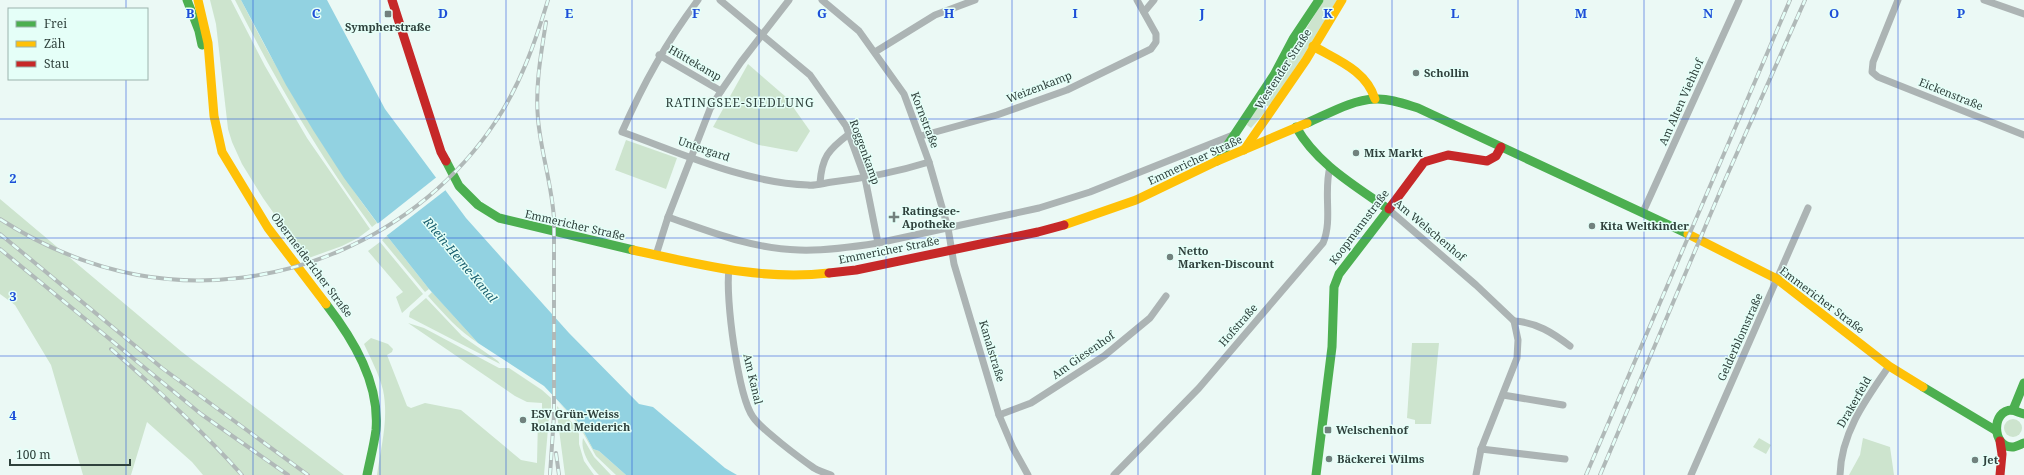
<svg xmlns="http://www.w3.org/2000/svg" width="2024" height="475" font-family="'Noto Serif',serif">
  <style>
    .green { fill: #cde4ce }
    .water { fill: #92d2e1 }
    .pier { fill: #ebf9f5 }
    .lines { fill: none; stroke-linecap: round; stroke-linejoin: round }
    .street { stroke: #acb4b4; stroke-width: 7 }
    .fast { stroke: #4caf50; stroke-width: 9 }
    .slow { stroke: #ffc107; stroke-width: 9 }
    .jam { stroke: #c62828; stroke-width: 9 }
    .rail-casing { stroke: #b0b9b8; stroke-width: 4 }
    .rail { stroke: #e5fff8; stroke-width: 2.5; stroke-dasharray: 8; stroke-linecap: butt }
    .grid { fill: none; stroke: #1d4ed8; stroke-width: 1; stroke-opacity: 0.55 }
    .poi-dot { fill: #71817d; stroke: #e5fff8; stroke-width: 1.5 }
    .labels { text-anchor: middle; stroke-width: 3; stroke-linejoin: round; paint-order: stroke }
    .poi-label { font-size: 11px; font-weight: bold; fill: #2f413c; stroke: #e5fff8; text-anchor: start }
    .street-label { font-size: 11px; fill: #2f413c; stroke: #e5fff8 }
    .neighbourhood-label { font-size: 12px; letter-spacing: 1px; fill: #2f413c; stroke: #e5fff8 }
    .water-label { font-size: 12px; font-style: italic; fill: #1a6070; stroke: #e5fff8 }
    .grid-label { font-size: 13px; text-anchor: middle; font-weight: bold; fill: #1d4ed8; stroke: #e5fff8; stroke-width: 3; stroke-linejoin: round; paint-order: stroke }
  </style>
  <rect width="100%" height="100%" fill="#ebf9f5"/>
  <!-- green -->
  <g class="green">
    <polygon points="210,0 231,0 265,66 307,138 370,229 358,238 342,246 306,259 263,198 242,164 232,142 228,129 216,24"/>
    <path d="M235,0H241C281,79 325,153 377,223L372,227C319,155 275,80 235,0Z"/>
    <path d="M1324,0H1337L1302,58L1269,107L1261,102C1284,69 1302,34 1324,0Z"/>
    <polygon points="748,64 786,97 810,131 797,152 759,145 713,127"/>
    <polygon points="1258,106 1266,111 1251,128 1247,125 1248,122"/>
    <polygon points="626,140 677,158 666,189 615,170"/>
    <polygon points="0,199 182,352 344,475 203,475 192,462 147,422 131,475 83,475 51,365 15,305 0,294"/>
    <polygon points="387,236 429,289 425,292 382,240"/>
    <polygon points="380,242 423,294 402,313 396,297 403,292 368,251"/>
    <path d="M432,292L478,343C458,330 444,314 428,296Z"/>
    <polygon points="426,298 462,336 498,361 500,364 409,317 410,312"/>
    <path d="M408,323L424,328L499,368H509L542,390L551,398V412L549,417L544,475H377C381,446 389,419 383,390C379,374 371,359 364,344L371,338L388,344L393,349L392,352L387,355L407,406L411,408L425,403L461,410L521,460L537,463L538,418L542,419V403L527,402L515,396Z"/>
    <polygon points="1412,343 1439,343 1431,424 1415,424 1415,420 1407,418"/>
    <polygon points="558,402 579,423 593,449 599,451 626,475 616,475 596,456 578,424"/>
    <polygon points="557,406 575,426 579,434 579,444 584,461 594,475 565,475 558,422"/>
    <circle cx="2013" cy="428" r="9"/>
    <path d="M583,438L594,457L611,475H599C590,466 580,451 583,438Z"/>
    <polygon points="1759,438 1771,445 1766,454 1753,447"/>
    <polygon points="1863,438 1890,447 1894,475 1849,475 1860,455"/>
  </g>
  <!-- water -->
  <polygon class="water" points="241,0 327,0 385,109 466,218 569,333 639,404 653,407 725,468 737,475 626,475 599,451 593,449 579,423 544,386 478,343 429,289 387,236 344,178 313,130 286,85"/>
  <!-- pier -->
  <polygon class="pier" points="438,176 447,189 385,237 376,225"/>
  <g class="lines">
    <!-- street -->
    <g class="street">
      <path d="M698,0C666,43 644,82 622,132C681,153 745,183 808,185C815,186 824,183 832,182C866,178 897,172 929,162"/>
      <polyline points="720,0 810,75 846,126 865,178 878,243"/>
      <polyline points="822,0 859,31 904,94 929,162 948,228 954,264 999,415 1013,448 1028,475"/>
      <polyline points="1898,0 1873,62 1872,72 1878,77 2024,135"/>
      <polyline points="1984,0 2024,14"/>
      <polyline points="1144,12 1154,0"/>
      <polyline points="875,52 935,15 975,0"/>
      <polyline points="659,55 721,91"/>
      <polyline points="921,136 997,115 1067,90 1151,49 1156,42 1156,34 1137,0"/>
      <path d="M820,183C822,157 828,150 849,134"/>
      <polyline points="1388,209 1476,285 1514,321 1518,340 1517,358 1481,449 1476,475"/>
      <polyline points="1643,212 1739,0"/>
      <path d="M668,217C711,232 753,249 799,250C825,251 853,247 878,243L1039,208L1090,192L1233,135"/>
      <polyline points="656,255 668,217 710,109 721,91 741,62 789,0"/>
      <path d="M729,270C725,296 738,396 753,417C761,429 801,459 814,468C819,471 825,473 831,475"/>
      <path d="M1514,321C1536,322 1553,333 1570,346"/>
      <polyline points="1503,395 1563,405"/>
      <polyline points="999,415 1031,403 1104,356 1150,318 1166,296"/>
      <polyline points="1481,449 1565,459"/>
      <path d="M1114,475L1199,388L1323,243C1333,220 1323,192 1330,167"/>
      <polyline points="1691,475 1808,208"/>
      <path d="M1840,475C1841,433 1866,399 1889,366"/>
    </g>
    <!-- fast -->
    <g class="fast">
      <polyline points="187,0 199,31 202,45"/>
      <path d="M1307,123C1328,114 1351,100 1375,99C1389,98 1405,104 1418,108L1688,234"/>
      <path d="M1296,127C1317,164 1354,185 1388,209"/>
      <polyline points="446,161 459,186 478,205 499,218 633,250"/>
      <polyline points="1217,161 1274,75 1293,39 1319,0"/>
      <path d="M326,304C353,339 380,383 376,430C374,445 370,460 367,475"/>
      <polyline points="1923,387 1995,430"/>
      <polyline points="2013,410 2024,383"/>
      <path d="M2024,414C2020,413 2016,411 2012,410C1991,410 1992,447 2012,447C2016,447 2021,444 2024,443"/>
      <polyline points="1316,475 1332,347 1334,287 1339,274 1389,209"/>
    </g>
    <!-- slow -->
    <g class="slow">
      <polyline points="198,0 208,43 214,116 222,152 268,228 326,304"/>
      <path d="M1313,46C1337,60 1366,70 1375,99"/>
      <polyline points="1244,150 1306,60 1342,0"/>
      <polyline points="1064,225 1136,200 1217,161 1307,123"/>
      <polyline points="1688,234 1777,279 1889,366 1923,387"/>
      <path d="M633,250C698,264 762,281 829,273"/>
    </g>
    <!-- jam -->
    <g class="jam">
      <polyline points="392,0 441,152 446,161"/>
      <polyline points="1389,209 1424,162 1448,155 1487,161 1496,156 1501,147"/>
      <polyline points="829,273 856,270 1038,232 1064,225"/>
      <polyline points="2000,441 2002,454 2000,475"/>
    </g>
    <defs>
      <g id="rail">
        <path d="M546,22C541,54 535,86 538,119C541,153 552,185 554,219V415L550,475"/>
        <path d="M0,219C42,246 89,266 138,275C275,300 420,237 496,121C521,83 535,43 548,0"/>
        <polyline points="0,234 162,368 308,475"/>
        <polyline points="0,249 201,414 288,475"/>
        <path d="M111,349C157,389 201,429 242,475"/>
        <polyline points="556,453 559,475"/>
        <polyline points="1586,475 1790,0"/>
        <polyline points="1600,475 1725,180 1805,0"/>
      </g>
    </defs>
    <!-- rail casing -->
    <use href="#rail" class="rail-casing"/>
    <!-- rail -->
    <use href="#rail" class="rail"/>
  </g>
  <!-- grid -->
  <path class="grid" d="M126,0V9M253,0V475M380,0V475M506,0V475M632,0V475M759,0V475M886,0V475M1012,0V475M1138,0V475M1265,0V475M1392,0V475M1518,0V475M1644,0V475M1771,0V475M1898,0V475M126,79V475M0,119H2024M0,238H2024M0,356H2024"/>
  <!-- markers -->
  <g class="poi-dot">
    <rect x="384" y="10" width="8" height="8" rx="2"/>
    <circle cx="1416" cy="73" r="4"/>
    <circle cx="1356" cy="153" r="4"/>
    <path d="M892 211h4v4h4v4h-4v4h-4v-4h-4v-4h4z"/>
    <circle cx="1592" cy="226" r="4"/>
    <circle cx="1170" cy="257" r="4"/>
    <circle cx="523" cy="420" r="4"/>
    <rect x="1324" y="426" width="8" height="8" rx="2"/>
    <circle cx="1329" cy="459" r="4"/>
    <circle cx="1975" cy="460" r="4"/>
  </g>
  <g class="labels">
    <!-- poi labels -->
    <g class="poi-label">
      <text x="388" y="31" text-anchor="middle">Sympherstraße</text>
      <text x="1424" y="77">Schollin</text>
      <text x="1364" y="157">Mix Markt</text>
      <text x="902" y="215">Ratingsee-<tspan x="902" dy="13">Apotheke</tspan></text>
      <text x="1600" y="230">Kita Weltkinder</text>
      <text x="1178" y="255">Netto<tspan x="1178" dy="13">Marken-Discount</tspan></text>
      <text x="531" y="418">ESV Grün-Weiss<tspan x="531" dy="13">Roland Meiderich</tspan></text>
      <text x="1336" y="434">Welschenhof</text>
      <text x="1337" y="463">Bäckerei Wilms</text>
      <text x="1983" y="464">Jet</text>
    </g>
    <!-- street labels -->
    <g class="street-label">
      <text transform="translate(695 63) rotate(30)" y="4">Hüttekamp</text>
      <text transform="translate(1283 69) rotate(-57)" y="4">Westender Straße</text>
      <text transform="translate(1039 87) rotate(-21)" y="4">Weizenkamp</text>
      <text transform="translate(1951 94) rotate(22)" y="4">Eickenstraße</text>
      <text transform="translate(1681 102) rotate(-66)" y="4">Am Alten Viehhof</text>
      <text transform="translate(925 120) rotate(69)" y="4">Kornstraße</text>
      <text transform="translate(704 149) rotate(19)" y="4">Untergard</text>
      <text transform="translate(865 152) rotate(70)" y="4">Roggenkamp</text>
      <text transform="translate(1195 160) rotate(-25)" y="4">Emmericher Straße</text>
      <text transform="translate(575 225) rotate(13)" y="4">Emmericher Straße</text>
      <text transform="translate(1359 227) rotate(-53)" y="4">Koopmannstraße</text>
      <text transform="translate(1430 230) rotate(40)" y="4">Am Welschenhof</text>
      <text transform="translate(889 250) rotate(-11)" y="4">Emmericher Straße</text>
      <text transform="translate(312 265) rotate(53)" y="4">Obermeidericher Straße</text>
      <text transform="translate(1822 300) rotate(37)" y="4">Emmericher Straße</text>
      <text transform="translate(1238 325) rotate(-49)" y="4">Hofstraße</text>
      <text transform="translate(1740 337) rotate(-66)" y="4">Gelderblomstraße</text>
      <text transform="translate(992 351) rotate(73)" y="4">Kanalstraße</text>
      <text transform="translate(1083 355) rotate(-35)" y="4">Am Giesenhof</text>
      <text transform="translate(753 379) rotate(77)" y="4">Am Kanal</text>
      <text transform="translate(1854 402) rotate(-60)" y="4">Drakerfeld</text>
    </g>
    <!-- neighbourhood labels -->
    <g class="neighbourhood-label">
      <text x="740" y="107">RATINGSEE-SIEDLUNG</text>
    </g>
    <!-- water labels -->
    <g class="water-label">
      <text transform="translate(460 260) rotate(50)" y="4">Rhein-Herne-Kanal</text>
    </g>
  </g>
  <g class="grid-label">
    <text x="190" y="18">B</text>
    <text x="316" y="18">C</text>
    <text x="443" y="18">D</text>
    <text x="569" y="18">E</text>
    <text x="696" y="18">F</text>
    <text x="822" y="18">G</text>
    <text x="949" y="18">H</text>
    <text x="1075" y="18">I</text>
    <text x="1202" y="18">J</text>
    <text x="1328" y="18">K</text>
    <text x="1455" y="18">L</text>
    <text x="1581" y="18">M</text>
    <text x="1708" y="18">N</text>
    <text x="1834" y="18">O</text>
    <text x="1961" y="18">P</text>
    <text x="13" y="183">2</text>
    <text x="13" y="301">3</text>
    <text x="13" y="420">4</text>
  </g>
  <!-- legend -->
  <rect x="8" y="8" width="140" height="72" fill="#e5fff8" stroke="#9cb3ad"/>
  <rect x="16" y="21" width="20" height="6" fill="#4caf50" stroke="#9cb3ad"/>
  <text x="44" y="28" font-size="12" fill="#2f413c">Frei</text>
  <rect x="16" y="41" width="20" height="6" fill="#ffc107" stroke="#9cb3ad"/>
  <text x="44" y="48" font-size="12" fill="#2f413c">Zäh</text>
  <rect x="16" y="61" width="20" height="6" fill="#c62828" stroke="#9cb3ad"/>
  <text x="44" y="68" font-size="12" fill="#2f413c">Stau</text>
  <!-- scale -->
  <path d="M10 459v6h120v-6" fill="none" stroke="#2f413c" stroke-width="2"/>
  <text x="16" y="459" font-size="12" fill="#2f413c" stroke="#e5fff8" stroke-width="3" paint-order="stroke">100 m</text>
</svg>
